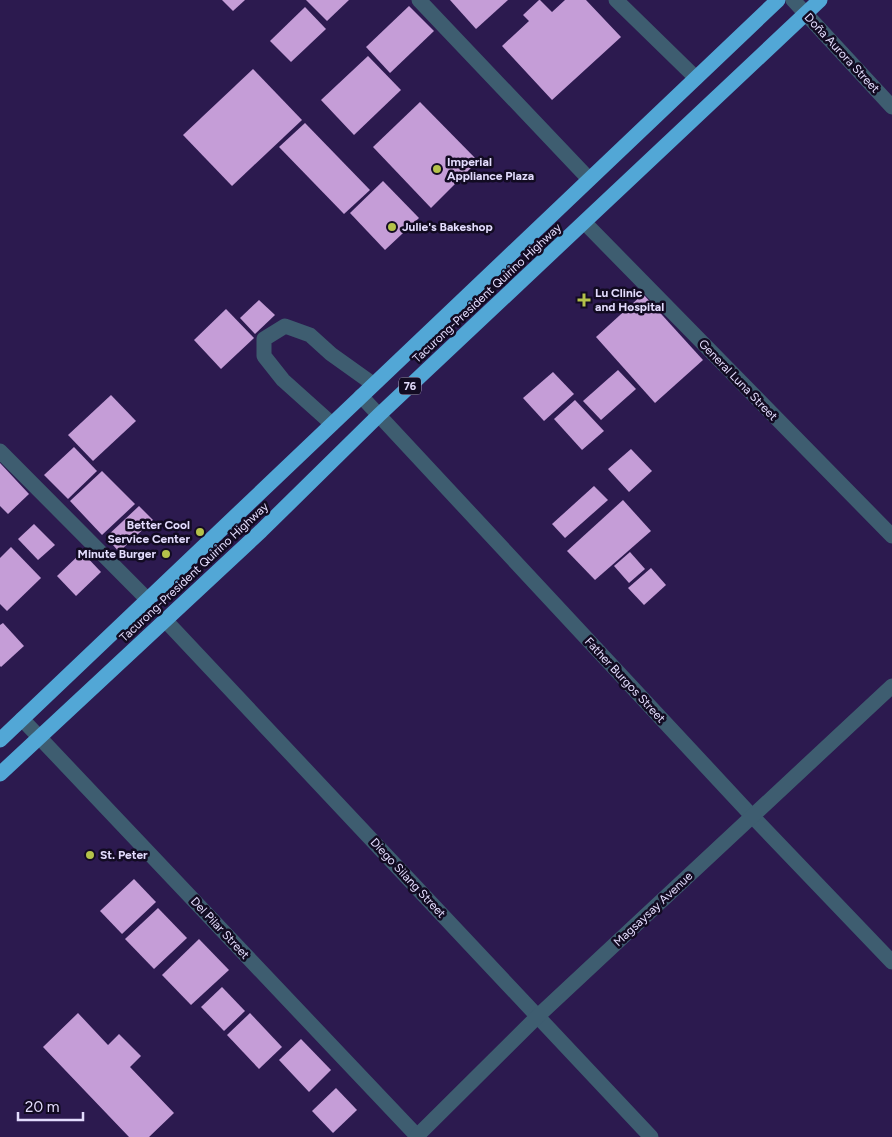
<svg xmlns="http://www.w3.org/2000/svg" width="892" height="1137" font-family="Figtree,sans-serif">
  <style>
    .building { fill: #c59dd7 }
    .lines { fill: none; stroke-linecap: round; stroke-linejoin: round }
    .minor { stroke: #3e5d70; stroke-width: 15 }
    .highway { stroke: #52a7d6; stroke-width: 15 }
    .poi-dot { fill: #b4c24a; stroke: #120b22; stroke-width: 2 }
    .labels { text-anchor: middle; stroke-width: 5; stroke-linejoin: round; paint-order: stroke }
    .shield { fill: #120b22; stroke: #a49dbb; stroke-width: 1 }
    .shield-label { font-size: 11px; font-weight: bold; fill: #e3dcfd }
    .street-label { font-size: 12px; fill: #e3dcfd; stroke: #120b22 }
    .poi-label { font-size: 12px; font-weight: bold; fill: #e3dcfd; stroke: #120b22; text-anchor: start }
  </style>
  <rect width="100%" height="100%" fill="#2c1a4f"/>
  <!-- building -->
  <g class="building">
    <polygon points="222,0 245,0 233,11"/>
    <polygon points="306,0 349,0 327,21"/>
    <polygon points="450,0 508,0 476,29"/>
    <polygon points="539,0 540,0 552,12 565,0 586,0 621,37 552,100 502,46 529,21 523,15"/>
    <polygon points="409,6 434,31 390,73 366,47"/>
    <polygon points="305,7 326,29 291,62 270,41"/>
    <polygon points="368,56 401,90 354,135 321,100"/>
    <polygon points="253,69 302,120 232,186 183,135"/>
    <polygon points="420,102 478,161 431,208 373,147"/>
    <polygon points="305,123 370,190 344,214 279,147"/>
    <polygon points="383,181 419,218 385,250 350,213"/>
    <polygon points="643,294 703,360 655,403 596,337"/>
    <polygon points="259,300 275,315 255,334 240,318"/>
    <polygon points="226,309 254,338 221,369 194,340"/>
    <polygon points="618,370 636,389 601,420 583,401"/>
    <polygon points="553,372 574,394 544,421 523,398"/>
    <polygon points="111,395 136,421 93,461 68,435"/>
    <polygon points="575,400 604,431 582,450 554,419"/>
    <polygon points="74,447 97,471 68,499 44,475"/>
    <polygon points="631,449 652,471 629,492 608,469"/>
    <polygon points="0,463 29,494 8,514 0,506"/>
    <polygon points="102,471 135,504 102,535 70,501"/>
    <polygon points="594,486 608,500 565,538 552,524"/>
    <polygon points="623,500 651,531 595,580 567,551"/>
    <polygon points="139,506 153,520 119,552 106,537"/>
    <polygon points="34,524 55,545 38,560 18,539"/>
    <polygon points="11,547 41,578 7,611 0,604 0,558"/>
    <polygon points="82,552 101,572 76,596 57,576"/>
    <polygon points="630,552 645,569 629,583 614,566"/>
    <polygon points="651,568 666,585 644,605 628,588"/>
    <polygon points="3,623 24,646 1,667 0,666 0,625"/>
    <polygon points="134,879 156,902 122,934 100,911"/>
    <polygon points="158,908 187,938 154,969 125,939"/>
    <polygon points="199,939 229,970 191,1005 162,975"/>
    <polygon points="222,987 245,1011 224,1031 201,1007"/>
    <polygon points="78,1013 108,1045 119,1034 141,1056 130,1067 174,1113 149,1137 129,1137 43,1047"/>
    <polygon points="250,1013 282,1047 259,1069 227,1035"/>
    <polygon points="301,1039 331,1070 309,1092 279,1060"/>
    <polygon points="336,1088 357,1110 333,1133 312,1111"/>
  </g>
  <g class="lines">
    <!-- minor -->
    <g class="minor">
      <polyline points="419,0 589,179"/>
      <polyline points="616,0 696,78"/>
      <polyline points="793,0 892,107"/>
      <polyline points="585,223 892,536"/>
      <polyline points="361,396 752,816 892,962"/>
      <polyline points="332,424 283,380 264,356 264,339 285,326 310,335 331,354 373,384"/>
      <polyline points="0,451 147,599"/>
      <polyline points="165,620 651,1137"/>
      <polyline points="22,719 418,1137"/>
      <polyline points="417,1136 538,1016 892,686"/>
    </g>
    <!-- highway -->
    <g class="highway">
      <polyline points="0,740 778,0"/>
      <polyline points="0,774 261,531 379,415 820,0"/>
    </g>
  </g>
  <!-- markers -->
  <g class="poi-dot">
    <circle cx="437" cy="169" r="5"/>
    <circle cx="392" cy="227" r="5"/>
    <path d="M581.5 292.5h5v5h5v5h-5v5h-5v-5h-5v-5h5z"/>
    <circle cx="200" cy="532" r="5"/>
    <circle cx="166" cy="554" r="5"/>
    <circle cx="90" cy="855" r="5"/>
  </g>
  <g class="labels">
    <!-- shield labels -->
    <rect class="shield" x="399" y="377.5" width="22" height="17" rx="4"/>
    <g class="shield-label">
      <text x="410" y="390">76</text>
    </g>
    <!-- street labels -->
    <g class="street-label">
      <text transform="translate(842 53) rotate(47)" y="4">Doña Aurora Street</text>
      <text transform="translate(487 293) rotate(-43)" y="4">Tacurong-President Quirino Highway</text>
      <text transform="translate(738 380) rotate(46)" y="4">General Luna Street</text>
      <text transform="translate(194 572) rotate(-43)" y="4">Tacurong-President Quirino Highway</text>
      <text transform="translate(625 680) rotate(47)" y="4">Father Burgos Street</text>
      <text transform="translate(408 878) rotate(47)" y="4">Diego Silang Street</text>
      <text transform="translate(653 909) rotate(-43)" y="4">Magsaysay Avenue</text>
      <text transform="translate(220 928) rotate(47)" y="4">Del Pilar Street</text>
    </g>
    <!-- poi labels -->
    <g class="poi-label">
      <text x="447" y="166">Imperial<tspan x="447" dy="14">Appliance Plaza</tspan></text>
      <text x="402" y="231">Julie's Bakeshop</text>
      <text x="595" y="297">Lu Clinic<tspan x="595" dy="14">and Hospital</tspan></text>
      <text x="190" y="529" text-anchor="end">Better Cool<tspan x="190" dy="14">Service Center</tspan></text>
      <text x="156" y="558" text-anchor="end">Minute Burger</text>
      <text x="100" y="859">St. Peter</text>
    </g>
  </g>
  <!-- scale -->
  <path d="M18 1112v8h65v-8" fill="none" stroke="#e3dcfd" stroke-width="2.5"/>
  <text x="25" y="1112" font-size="15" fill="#e3dcfd" stroke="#120b22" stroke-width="4" paint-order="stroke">20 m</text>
</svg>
